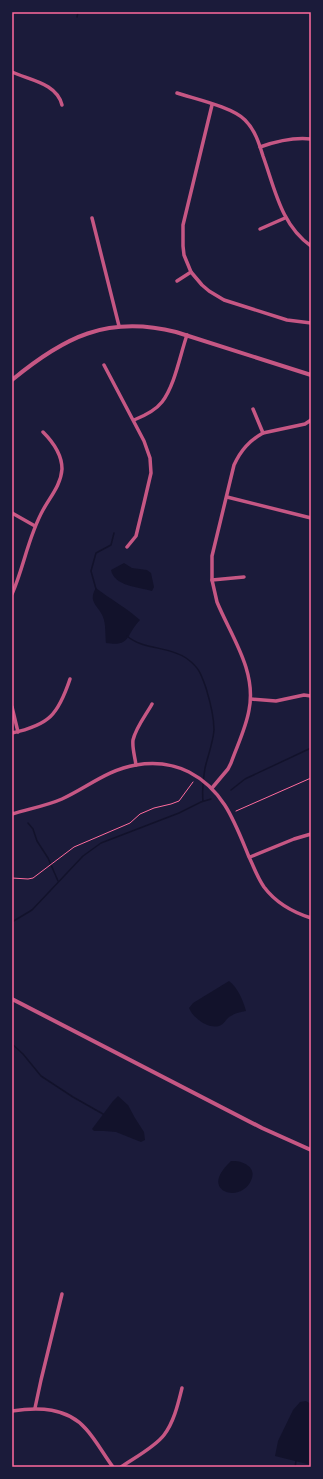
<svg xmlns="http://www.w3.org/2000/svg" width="323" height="1479" font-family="'Varela Round',sans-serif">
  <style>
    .water { fill: #12122b }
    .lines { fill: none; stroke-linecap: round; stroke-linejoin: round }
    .stream { stroke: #12122b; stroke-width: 1.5 }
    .path { stroke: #ff6b9d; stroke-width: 1 }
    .minor { stroke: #c65784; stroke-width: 3.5 }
    .tertiary { stroke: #c65784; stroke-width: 4 }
    .neatline { fill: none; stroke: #ff6b9d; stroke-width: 1.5 }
  </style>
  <rect width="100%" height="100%" fill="#1b1b3a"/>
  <!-- water -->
  <g class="water">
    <path d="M124,563L132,568L147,570L151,573L154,587L152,591C138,587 114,586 111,570Z"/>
    <path d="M96,588C110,599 127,608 140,620C125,636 131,647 106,643C105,635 106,624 103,617C99,606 87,602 96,588Z"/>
    <path d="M229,981C238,988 243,1000 246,1011C241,1012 235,1013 231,1016C226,1018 224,1025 219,1026C208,1029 193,1018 189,1008L193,1003Z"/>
    <polygon points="118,1096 128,1105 135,1118 144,1132 145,1140 141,1142 116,1132 104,1131 94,1131 92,1129 113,1101"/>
    <path d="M231,1161C241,1160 256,1166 252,1178C244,1203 205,1194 223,1170C225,1167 228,1164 231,1161Z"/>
    <polygon points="306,1401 311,1404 311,1465 275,1456 278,1441 293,1410 300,1402"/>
  </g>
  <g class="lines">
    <!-- stream -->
    <g class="stream">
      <polyline points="77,17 78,12"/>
      <polyline points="96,589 91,571 96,553 111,545 114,533"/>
      <path d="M127,636C143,650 169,646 186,658C199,667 201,674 206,688C210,701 214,716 214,730C213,743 208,755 205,768C203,779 202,790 203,801"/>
      <polyline points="231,790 245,779 311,748"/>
      <polyline points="28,823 33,829 37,841 48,858 58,881"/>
      <polyline points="12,922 32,910 83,856 101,843 179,813 201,802 211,799"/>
      <polyline points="12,1044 23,1054 41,1076 73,1097 103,1114"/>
      <polyline points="295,1467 296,1461"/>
    </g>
    <!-- path -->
    <g class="path">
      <polyline points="236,811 311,778"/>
      <polyline points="12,878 28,879 33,878 74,847 130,823 140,814 154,808 171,804 179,801 193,782"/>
    </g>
    <!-- minor -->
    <g class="minor">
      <path d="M12,72C29,80 57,83 62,105"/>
      <path d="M177,93C195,99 232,107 245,120C255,130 259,143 263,156C275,189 281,225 311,246"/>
      <polyline points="212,105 183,225 183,246 184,255 191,272 202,285 209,291 224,300 287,320 311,323"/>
      <path d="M260,147C277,141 294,137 311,139"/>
      <polyline points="92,218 119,326"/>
      <polyline points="260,229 285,218"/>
      <polyline points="177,281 191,272"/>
      <polyline points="104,365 144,441 150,458 151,473 144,503 136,536 127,547"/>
      <polyline points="253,409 263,433"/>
      <path d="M134,420C144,416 155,411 162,402C175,385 180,355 187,335"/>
      <polyline points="227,497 311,518"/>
      <polyline points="12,513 35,526"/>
      <polyline points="212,580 244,577"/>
      <path d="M12,594C24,567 28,537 43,510C50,497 61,485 62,469C62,454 53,442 43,432"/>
      <polyline points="251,699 276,701 304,695 311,696"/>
      <polyline points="12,707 18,732"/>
      <path d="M12,733C49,725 58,715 70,679"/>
      <path d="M136,765C135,757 132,748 133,740C136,727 146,715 152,704"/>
      <path d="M212,788L228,769L231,763C237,746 246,728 249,710C257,671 231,636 217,602L212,580V556L234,465C241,450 249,441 263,433L305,424L311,420"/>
      <path d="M12,814C28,809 46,806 62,799C86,788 109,769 136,765C154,762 173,764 189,772C224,790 235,823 249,857C254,867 257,877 264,887C276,903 292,912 311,918"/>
      <polyline points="250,857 294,839 311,834"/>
      <polyline points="35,1408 41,1380 62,1294"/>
      <path d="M12,1411C38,1407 67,1407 86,1429C96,1440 104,1455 113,1467"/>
      <path d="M121,1467C134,1458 155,1447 164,1435C174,1422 178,1404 182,1388"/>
    </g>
    <!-- tertiary -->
    <g class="tertiary">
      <path d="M12,380C64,337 107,315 176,332L311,375"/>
      <polyline points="12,999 262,1128 311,1150"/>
    </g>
  </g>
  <!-- border -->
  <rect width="323" height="1479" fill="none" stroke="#1b1b3a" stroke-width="26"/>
  <rect x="13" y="13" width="297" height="1453" class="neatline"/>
</svg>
